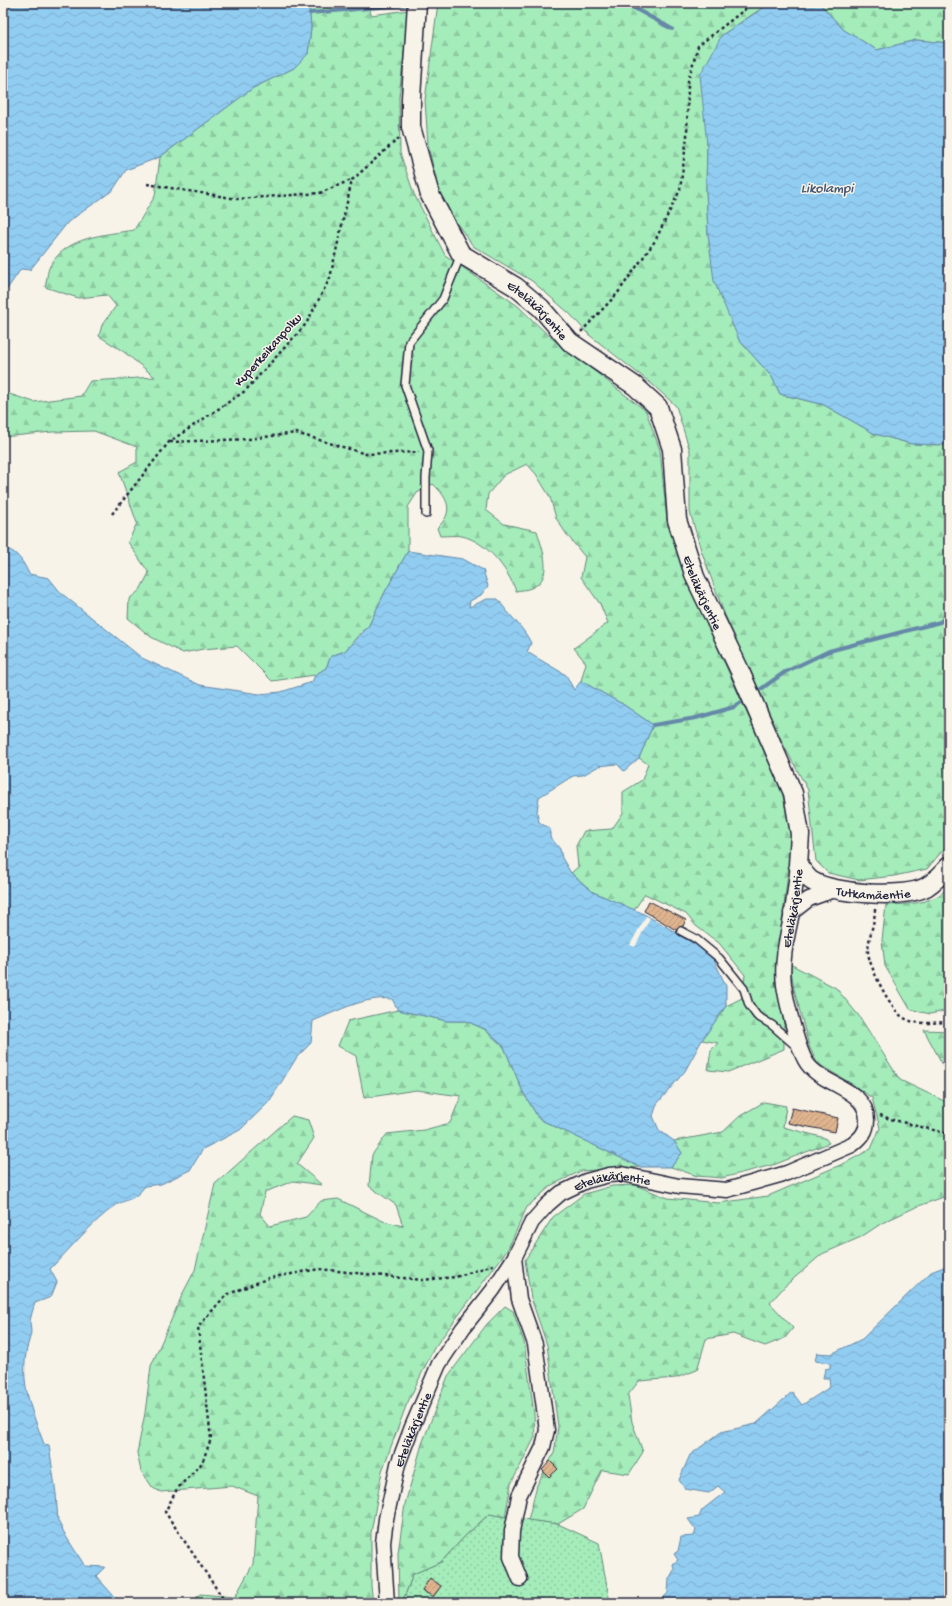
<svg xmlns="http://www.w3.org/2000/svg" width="952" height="1606" viewBox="0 0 952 1606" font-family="'Gochi Hand',sans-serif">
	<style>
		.green { fill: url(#green-dots); stroke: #63877a }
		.forest { fill: url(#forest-firs); stroke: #63877a }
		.water { fill: url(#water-waves); stroke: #6588a8 }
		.pier { fill: #f7f3e8 }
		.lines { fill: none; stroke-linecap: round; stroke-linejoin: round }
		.stream { stroke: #6588a8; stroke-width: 4 }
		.building { fill: url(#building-hatch); stroke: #22223b }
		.service-casing { stroke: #22223b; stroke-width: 10 }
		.minor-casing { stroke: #22223b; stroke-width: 17 }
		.tertiary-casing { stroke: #22223b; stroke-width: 21 }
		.path { stroke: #22223b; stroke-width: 2.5; stroke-dasharray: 3 3; stroke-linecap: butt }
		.service { stroke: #f7f3e8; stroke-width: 7 }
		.minor { stroke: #f7f3e8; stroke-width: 14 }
		.tertiary { stroke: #f7f3e8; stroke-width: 18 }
		.labels { text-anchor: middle; stroke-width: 3; stroke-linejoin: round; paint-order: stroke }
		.street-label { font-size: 13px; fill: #22223b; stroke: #f7f3e8 }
		.water-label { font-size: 14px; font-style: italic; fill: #435572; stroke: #f7f3e8 }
	</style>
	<defs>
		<pattern id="green-dots" width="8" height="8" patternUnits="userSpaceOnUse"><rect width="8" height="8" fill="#a4ecba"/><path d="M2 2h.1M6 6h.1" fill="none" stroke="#8dcaa1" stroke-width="1.8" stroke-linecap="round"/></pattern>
		<pattern id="forest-firs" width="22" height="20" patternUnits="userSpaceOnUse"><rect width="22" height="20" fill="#a4ecba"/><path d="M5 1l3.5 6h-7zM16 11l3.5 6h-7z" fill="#8dcaa1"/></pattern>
		<pattern id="water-waves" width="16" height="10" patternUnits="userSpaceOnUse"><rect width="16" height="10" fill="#91ccf1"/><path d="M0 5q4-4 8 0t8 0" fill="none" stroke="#7dafd0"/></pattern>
		<pattern id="building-hatch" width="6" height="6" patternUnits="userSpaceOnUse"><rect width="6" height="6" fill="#dfb48f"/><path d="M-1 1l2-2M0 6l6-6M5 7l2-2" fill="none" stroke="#bf9a7c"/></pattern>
	</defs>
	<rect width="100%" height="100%" fill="#f7f3e8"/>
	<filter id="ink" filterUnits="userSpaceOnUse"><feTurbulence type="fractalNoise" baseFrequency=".025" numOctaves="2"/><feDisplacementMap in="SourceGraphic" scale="8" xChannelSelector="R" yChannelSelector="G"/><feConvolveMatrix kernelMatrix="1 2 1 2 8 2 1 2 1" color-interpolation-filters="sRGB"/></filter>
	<g filter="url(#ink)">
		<path class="green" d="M489 1514 558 1524 599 1543 609 1597 607 1603H402L413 1574 441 1562 465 1536Z
			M200 1594 235 1597 241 1603H191Z"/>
		<path class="forest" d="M309 3H369L371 15 409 10 399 97 400 153 414 194 445 255 518 306 549 336 646 411 660 450 667 521 690 586 782 791 792 839 776 973 784 1024V1049L728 1072 708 1070 711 1050 718 1043 702 1040 726 1006 742 998 745 975 719 943 696 926 686 914 645 894 634 910 593 892 571 873 578 867 576 846 584 831 612 829 623 813V792L642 780 648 764 639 758 653 725 624 705 581 681 586 663 574 648 608 623 600 604 581 577 585 557 567 535 556 518 550 497 536 474 527 464 504 475 488 494 486 510 504 524 537 531C542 548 555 579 531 588 526 590 521 590 516 591 507 568 487 542 462 536 455 535 447 536 440 536L437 528C455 512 448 498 433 484L417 493 408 507V551L385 592 368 627 362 631 345 651 331 656 326 668 315 675 272 681 237 646 203 649 183 653 151 637 128 618 129 599 140 590 149 573 128 542 137 523 119 472 137 462V447L94 431 52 432 3 437V392L34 402 81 396 90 381 155 377 124 352 99 336 102 325 116 306 107 295 78 298 45 287C47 281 47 271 50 266 67 236 104 235 134 230L155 196 160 157 253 88 294 68 308 54 311 27Z
			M438 3H773L765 6 722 35 707 145 706 188 708 234 739 340 772 377 780 394 824 405 875 434 912 444 946 445 949 444V843L927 869 894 876 859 880 828 873 816 861 808 790 783 744 724 613 701 550 690 512V451L676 406 653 385 588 334 570 314 532 281 473 246 441 201 428 145 425 100Z
			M819 3H949V43L916 40 877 50 844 30Z
			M949 886V1010L930 1014 910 1009 885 966 882 940 886 905C908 904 934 905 949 886Z
			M790 964 836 988 859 1016 900 1080 944 1101H949V1195L916 1207 882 1223 861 1237 822 1254 784 1287 770 1303 793 1328 785 1338 765 1346 733 1334 706 1339 697 1370 676 1378 639 1381 628 1395 632 1422 643 1452 629 1474 602 1470 583 1509 558 1524 528 1520 537 1485 554 1453 558 1427 547 1345 531 1298 525 1260 553 1217 584 1194 612 1186 635 1185 668 1198 718 1203 768 1196 845 1163 871 1149 880 1128 872 1098 855 1086 817 1063 809 1046 794 989Z
			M398 1010 447 1021H466L484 1029 504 1047 523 1092 539 1119 640 1167 581 1171 552 1185 527 1207 508 1249 434 1348 406 1406 382 1471 371 1533V1586L373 1603H241L235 1597 253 1564 258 1496 232 1486 161 1492 153 1488 141 1471 137 1453 145 1413 151 1366 183 1293 195 1270 215 1184 292 1116 308 1120 314 1138 297 1164 322 1185 293 1181 265 1192 260 1214 270 1226 306 1217 321 1201 338 1199 383 1221 403 1226 396 1205 369 1186 372 1155 387 1134 424 1130 450 1123 461 1096 416 1090 364 1098 356 1056 338 1046 348 1021Z
			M924 1030 949 1031V1068L944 1067Z
			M764 1102 786 1106 783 1127 825 1138 829 1143 776 1164 722 1178 697 1176 671 1167 682 1153 674 1141 723 1132 740 1116Z
			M505 1306 513 1311 524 1342 534 1413 535 1437 511 1484 505 1517 489 1514 465 1536 441 1562 413 1574 402 1603H399L398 1553 405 1504 422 1444 448 1376 487 1324Z"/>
		<path class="water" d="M3 3H309L311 27 308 54 294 68 253 88 160 157 126 170 113 190 68 222 30 270 21 269 3 295Z
			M773 3H819L844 30 877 50 916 40 949 43V444L946 445 912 444 875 434 824 405 780 394 772 377 739 340 714 281 708 234 706 188 707 145 700 75 722 35 766 6Z
			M3 548C17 550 24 563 29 574L49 578 61 593 142 658 200 685 259 694 281 692 312 682 315 675 326 668 331 656 345 651 368 627 385 592 408 551 463 559 483 570 488 586 481 595 470 601 469 607 487 599H498C508 615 523 626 531 643L527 652 566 675 574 690 581 681 624 705 653 725 639 758 624 771 617 764 599 766 583 775 573 776 539 797 537 812 539 822 550 829V837L560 849 562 858 571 873 593 892 642 913 693 942 714 960 726 986V1006L702 1040 685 1071 657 1104 653 1116 659 1130 674 1141 682 1153 671 1167H640L539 1119 523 1092 504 1047 485 1029 466 1021H447L398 1010 392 999C365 996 338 1011 313 1021L311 1043 297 1057 269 1102 240 1130 203 1149 190 1170 161 1184 145 1186C133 1202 129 1197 115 1206 93 1221 69 1250 50 1269L57 1282 51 1297 35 1303C33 1309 31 1316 30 1321 30 1326 32 1332 30 1337 17 1378 30 1406 44 1444L49 1445 56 1494 58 1521 67 1538 85 1566 105 1567 96 1576 120 1603H3Z
			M949 1265V1603H658L668 1593 669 1579 674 1570 673 1564 678 1560 674 1554 678 1551 681 1537 694 1536 696 1530 688 1519 699 1517 702 1510 725 1492 718 1486 709 1493 685 1489 679 1480 690 1455 721 1432 756 1424 792 1392 802 1405 830 1387 829 1378H823L825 1369 830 1368V1363L815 1361 817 1353 831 1354 862 1339 931 1272Z"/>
		<path class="pier" d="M646 916 650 918 635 947 630 945Z"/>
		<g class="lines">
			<path class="stream" d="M625 3 672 29
				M638 3V10
				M310 13 404 5
				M761 689 785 672 829 651 940 622 949 614
				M653 725 696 718 734 707 740 703"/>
		</g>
		<path class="building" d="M649 901 686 920 683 926 679 927 676 930 644 911Z
			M792 1108 838 1118 835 1132 788 1123Z
			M550 1461 558 1469 549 1477 542 1470Z
			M430 1578 441 1586 433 1597 422 1590Z"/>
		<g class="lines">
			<defs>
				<path id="service" d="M426 514V478L428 451 405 385 409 342 443 299 461 254
					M681 931 696 939 719 958 744 989 749 1005 757 1016 772 1025 797 1047"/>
				<g id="minor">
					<path d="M791 913 809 899 834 890"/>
					<path d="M514 1258 519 1299 535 1344 547 1430 543 1447 519 1496 512 1531 511 1557 520 1579"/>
					<path id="s1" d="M387 1603 383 1543 386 1519 398 1464 412 1427 439 1364 463 1328 493 1290 514 1258 532 1222 547 1205 561 1193 586 1181 609 1175 622 1174 679 1186 727 1190 787 1173 852 1145C861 1138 867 1132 867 1120 867 1087 819 1086 805 1060 800 1051 797 1039 794 1029 790 1014 786 1000 784 985 781 960 787 937 792 913 794 897 796 881 798 865"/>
				</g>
				<g id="tertiary">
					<path id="s2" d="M417 3 411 98V127L430 195 461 254 516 287 541 308 570 342 635 386 658 407 672 449 677 520 695 577 739 669 793 793 800 834 798 865C802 870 807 878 812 881 834 894 903 899 926 887 934 882 943 873 949 866"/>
				</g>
			</defs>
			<use href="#service" class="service-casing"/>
			<use href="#minor" class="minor-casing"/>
			<use href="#tertiary" class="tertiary-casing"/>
			<path class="path" d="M147 184 237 199 320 193 351 180
				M581 332 617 294 655 241 680 190 687 136 688 81 698 46 753 3
				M170 442 249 439 296 433 366 454 419 452
				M112 514 169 442 245 391 306 324 330 278 352 180 399 138
				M875 909C875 923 868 938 868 952 869 966 891 1011 904 1018 917 1026 935 1022 949 1022
				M880 1115 890 1119 949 1134
				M226 1603 165 1512 177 1489 202 1463 211 1439 198 1327 226 1295 269 1278 319 1269 422 1280 456 1277 493 1265"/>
			<use href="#service" class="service"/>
			<use href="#minor" class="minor"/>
			<use href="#tertiary" class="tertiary"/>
		</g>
	</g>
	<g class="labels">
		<g class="street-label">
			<text dy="5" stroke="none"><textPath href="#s2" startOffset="357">Eteläkärjentie</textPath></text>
			<text transform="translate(267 349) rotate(-48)" y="5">Kuperkeikanpolku</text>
			<text dy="5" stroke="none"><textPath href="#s2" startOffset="705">Eteläkärjentie</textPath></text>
			<text dy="5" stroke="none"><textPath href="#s2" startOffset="1082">Tutkamäentie</textPath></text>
			<text dy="5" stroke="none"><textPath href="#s1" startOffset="1040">Eteläkärjentie</textPath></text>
			<text dy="5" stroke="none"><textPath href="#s1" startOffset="514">Eteläkärjentie</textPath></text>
			<text dy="5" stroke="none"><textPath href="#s1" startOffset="178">Eteläkärjentie</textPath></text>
		</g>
		<g class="water-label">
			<text x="827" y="192">Likolampi</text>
		</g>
	</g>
	<rect width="952" height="1606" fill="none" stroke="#f7f3e8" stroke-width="16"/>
	<rect x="8" y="8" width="936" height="1590" fill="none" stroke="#22223b" stroke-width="1.5" filter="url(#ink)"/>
</svg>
